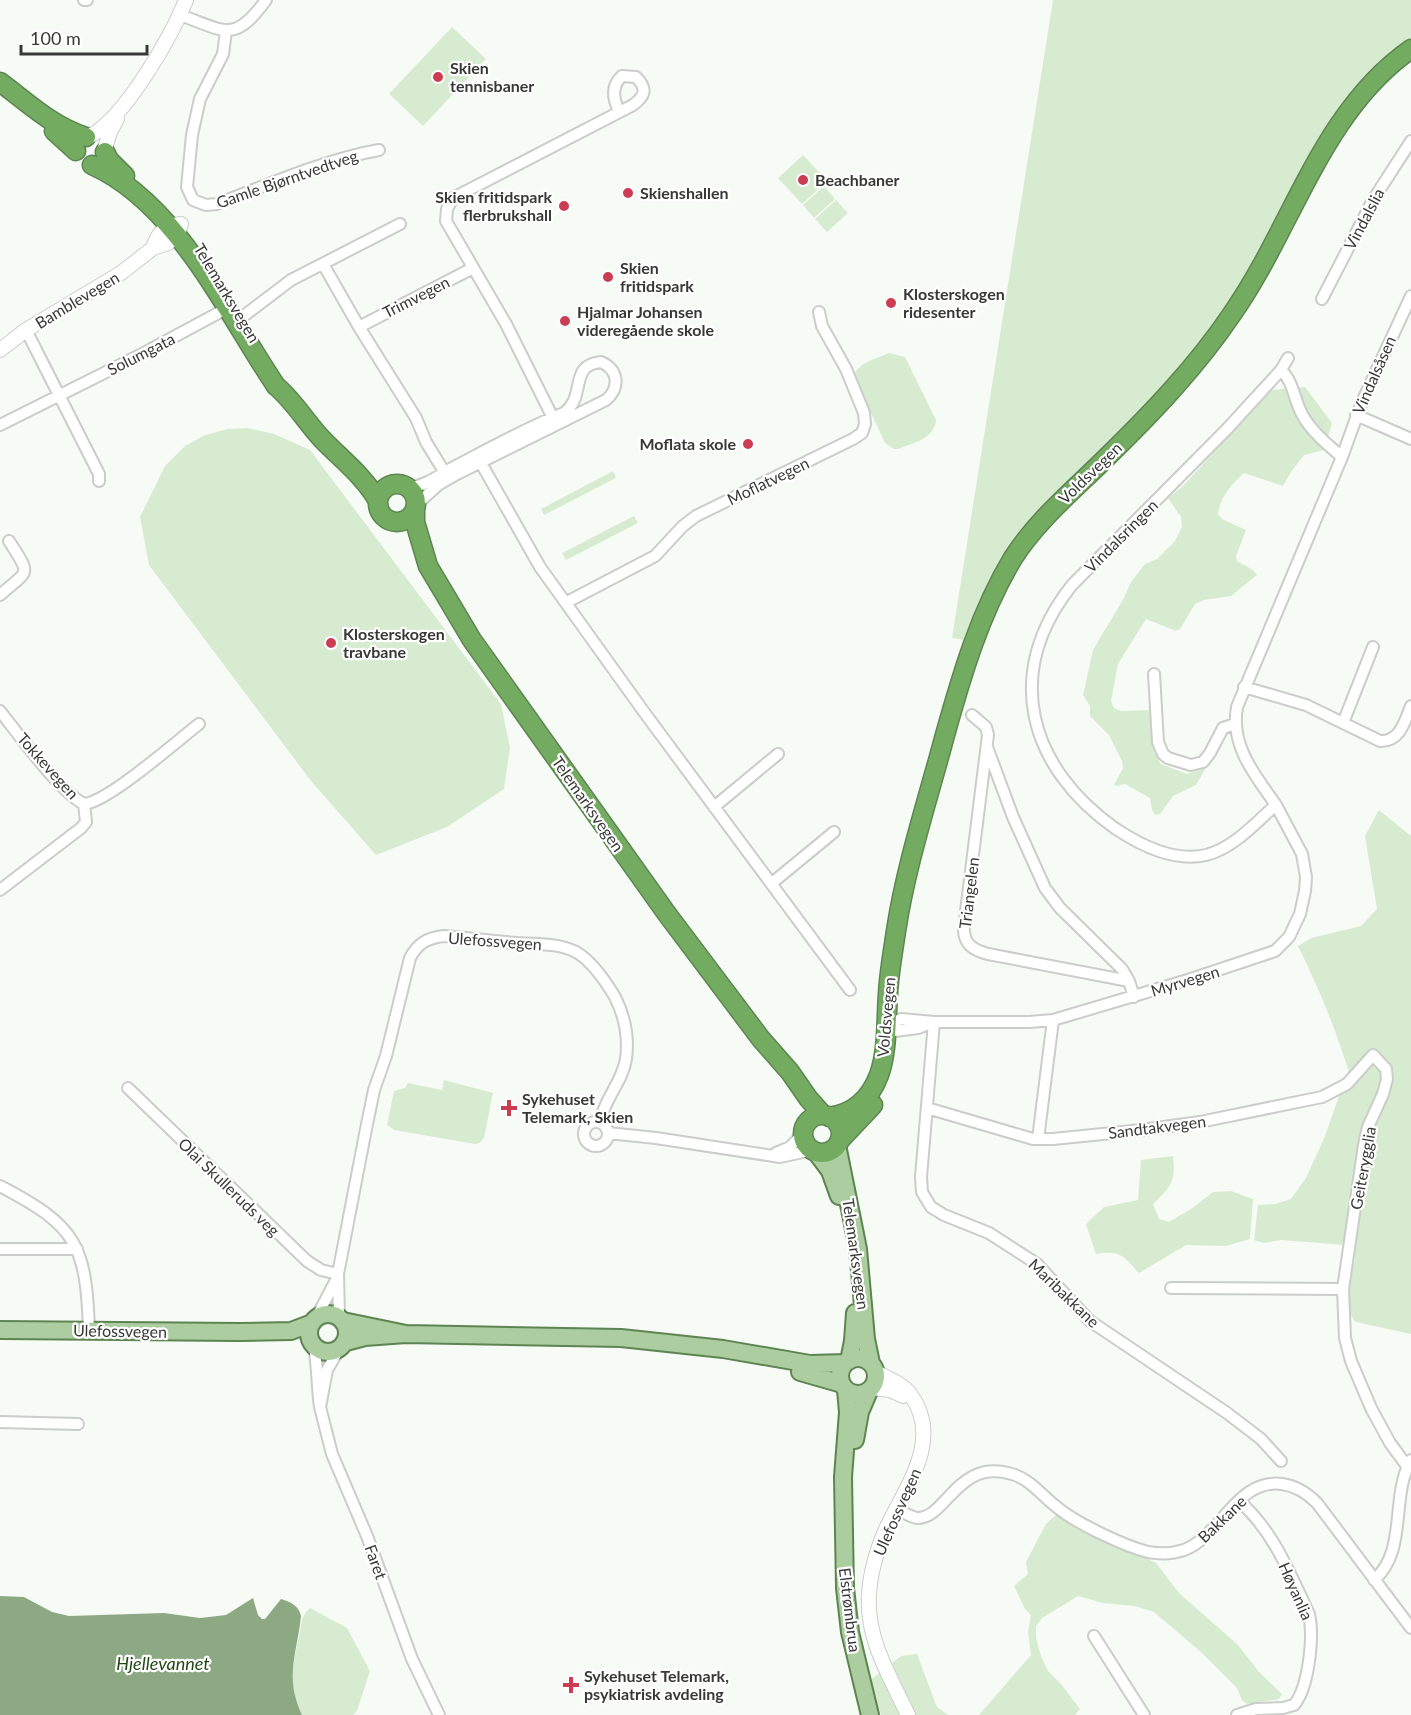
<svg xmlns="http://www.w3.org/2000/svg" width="1411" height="1715" viewBox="0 0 1411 1715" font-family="Lato,sans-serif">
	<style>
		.green { fill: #d7ebd1 }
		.water { fill: #8da984 }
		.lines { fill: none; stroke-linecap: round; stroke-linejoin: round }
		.street-casing { stroke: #cacdc9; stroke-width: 14 }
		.secondary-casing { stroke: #cacdc9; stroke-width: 16 }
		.primary-casing { stroke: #5e8452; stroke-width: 20 }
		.highway-casing { stroke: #5e8452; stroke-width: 21 }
		.street { stroke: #fff; stroke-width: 10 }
		.secondary { stroke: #fff; stroke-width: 14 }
		.primary { stroke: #abcda0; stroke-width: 16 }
		.highway { stroke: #73ac60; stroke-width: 18 }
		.poi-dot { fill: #cc3c53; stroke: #fff; stroke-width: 2 }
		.labels { text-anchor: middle; stroke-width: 4.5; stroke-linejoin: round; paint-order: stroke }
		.poi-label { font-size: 16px; font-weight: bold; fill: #383937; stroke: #fff; text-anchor: start }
		.street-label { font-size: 16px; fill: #383937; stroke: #fff }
		.water-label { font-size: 18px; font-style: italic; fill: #234915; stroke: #fff }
	</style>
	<rect width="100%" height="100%" fill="#f7fbf6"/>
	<path class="green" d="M1053 0H1411V58L1378 85 1334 144 1264 275 1026 548 978 642 952 638Z
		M452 27 486 59 423 126 389 94Z
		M803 155 827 181 802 204 778 178Z
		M824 186 835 199 814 218 803 205Z
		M836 200 848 213 827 232 815 219Z
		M889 353 905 357 936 420C934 439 913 443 898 449H894L885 443 854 377C856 363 878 358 889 353Z
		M1305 387 1332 423 1324 450 1304 455 1291 472 1283 486 1244 473C1231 485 1221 496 1218 514L1222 519 1246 530 1236 556 1237 561 1253 570 1257 575 1231 596 1204 600 1195 604 1180 629 1176 631 1146 619 1118 664 1111 701 1114 708 1121 711 1151 710V736L1155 754 1161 764 1187 774 1206 768 1196 785 1173 796 1160 814 1155 815 1152 810 1150 798 1125 784 1117 786 1114 785 1123 768 1122 761 1109 735 1090 716V706L1083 695 1093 650 1124 598 1131 582 1145 564 1157 559 1175 541 1182 527 1181 517 1168 498 1183 486 1271 390Z
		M247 428 274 434 310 450 501 704 510 748 504 789 447 827 376 855 311 781 149 565 140 517 165 466 185 446 205 435 228 429Z
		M613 471 616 478 544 515 541 509Z
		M634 516 638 523 566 560 562 553Z
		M1379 810 1411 836V1334L1356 1322C1341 1308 1352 1276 1355 1258L1345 1245 1281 1240 1263 1243 1254 1240 1258 1205 1275 1204 1291 1199 1306 1178 1325 1136 1339 1096 1352 1082C1337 1032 1321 993 1298 946L1311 938 1361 926 1377 909 1365 836Z
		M444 1080 493 1093 484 1138 480 1143 475 1144 394 1130 387 1125 394 1091 405 1088 408 1083 442 1090Z
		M1173 1156C1176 1182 1171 1187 1153 1204L1159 1219 1169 1222 1194 1207 1213 1192 1231 1191 1253 1199 1250 1239 1226 1246 1186 1245 1139 1273C1123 1256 1121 1250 1096 1254L1086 1224 1104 1207 1138 1200 1141 1160Z
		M1057 1514 1156 1563 1179 1593 1238 1645 1259 1672 1282 1694 1279 1699 1247 1704 1242 1700 1237 1688 1202 1653 1154 1612 1135 1606 1103 1603 1078 1596 1042 1618 1036 1626V1638L1041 1656 1048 1671 1060 1683 1080 1709 1075 1715H979L1031 1655 1028 1632 1031 1615 1025 1609 1014 1586 1028 1574 1026 1562 1046 1524Z
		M310 1608 347 1628 370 1671 357 1711 353 1715H302C288 1686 292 1668 299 1637 302 1624 300 1617 310 1608Z
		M917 1654 937 1707 948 1715H881L869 1681 901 1656Z"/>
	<path class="water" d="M0 1596 24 1597 52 1612 69 1616 164 1613 200 1618 226 1615 253 1598 258 1615 262 1619H265L281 1599C291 1602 299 1606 301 1616 297 1655 284 1676 302 1715H0Z"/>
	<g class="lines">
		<defs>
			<path id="street" d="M84 0H87
				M180 15C225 31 234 44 266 0
				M226 31 223 54 200 99 192 135 187 187 193 200 206 205 217 204C267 185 327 159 379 150
				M323 264 359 327 416 418 426 442 448 478
				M1322 299 1373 200 1411 141
				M245 315 291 280 400 224
				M359 327 473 268
				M26 330 99 474V481
				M1281 370C1294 382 1294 401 1303 416 1312 432 1328 445 1342 457L1237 707C1230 746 1255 775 1276 805 1255 823 1234 848 1206 855 1174 862 1142 846 1116 829 1028 767 1002 673 1072 585L1227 429Z
				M1281 370 1288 358
				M1356 415 1411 439
				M556 424 506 324 446 221 447 209 453 198 633 105C645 96 648 89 636 77L622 76C611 86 613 99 619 111
				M0 425 144 353 222 311
				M477 456 540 567 644 712 850 990
				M1342 457 1362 402 1411 296
				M408 488C426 486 439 475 454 467 490 448 526 428 564 413 587 396 568 365 601 362 619 370 620 388 606 400L457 474 438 485 416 505
				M0 595C29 569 32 577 9 541
				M567 602 655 556 683 526 696 516 853 439 862 433 865 424 864 413 846 369 822 326 819 312
				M1154 674 1158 742 1163 754 1168 758 1191 765 1203 762 1210 753 1223 728 1235 724
				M1244 687 1306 705 1380 741C1400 742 1405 721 1411 706
				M0 711C19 735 60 792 84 804L86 822 81 828 0 890
				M972 715 986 727 988 735 964 927C963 944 973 950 988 954L1129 981 1134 997
				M1343 723 1373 647
				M987 747 1013 817 1045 888 1060 908 1122 969 1129 981
				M84 804C108 802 177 741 199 724
				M714 807 778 754
				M772 883 834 832
				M934 1022 921 1177 922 1192 931 1207 944 1215 989 1233 1037 1264 1090 1321 1227 1413 1261 1439 1281 1461
				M886 1025 901 1019 934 1022H1029L1053 1020 1191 979 1275 951 1289 937 1300 914 1305 891 1306 877 1302 854 1276 805
				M886 1025 895 1031 918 1028 928 1024
				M128 1088 307 1261 321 1270 338 1274
				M927 1108 1033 1139H1053L1142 1130 1200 1122 1322 1097 1347 1084 1373 1055 1386 1069 1387 1079 1383 1094 1368 1127 1364 1145 1343 1289 1345 1338 1351 1361 1371 1408 1390 1443 1407 1466
				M584 1134a12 12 0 1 1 24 0a12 12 0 1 1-24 0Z
				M608 1133 656 1138 780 1157 812 1150
				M1038 1139 1053 1020
				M776 1153 790 1147 803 1134
				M0 1186C77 1226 86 1245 89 1330
				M0 1249H77
				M1171 1288 1343 1289
				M339 1317 338 1274 366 1129 374 1090 386 1056 410 958C418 943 427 938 444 936 469 938 493 941 517 943 536 944 559 943 576 952 592 961 606 982 615 997 625 1017 629 1037 626 1059 622 1083 604 1099 600 1122
				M316 1318 336 1280
				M314 1347C318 1368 317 1387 320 1407L327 1370 338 1351
				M320 1407 332 1454 367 1536 412 1659 439 1715
				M0 1422 78 1424
				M897 1509C903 1512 910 1517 917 1518 947 1519 958 1455 1015 1475 1032 1481 1043 1497 1058 1508 1076 1523 1124 1546 1148 1552 1159 1554 1172 1554 1184 1550 1221 1536 1237 1478 1282 1484 1297 1486 1307 1493 1317 1503L1411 1628
				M1374 1580C1408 1551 1390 1496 1411 1460
				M1094 1636 1144 1715
				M1237 1715 1256 1709 1283 1708 1294 1705C1309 1687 1314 1636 1309 1614 1290 1574 1273 1530 1239 1501"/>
			<path id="secondary" d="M90 136C125 118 171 37 186 0
				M105 148 110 132 117 119
				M0 350 26 330 121 273 153 248 168 243 178 235 181 224C165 225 158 232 153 248
				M876 1372C887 1378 903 1384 910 1394 944 1439 905 1488 886 1529 877 1550 870 1572 869 1595 866 1639 890 1676 908 1715
				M872 1388 890 1390 903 1396"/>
			<path id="primary" d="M837 1145 858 1249 866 1339 871 1363
				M816 1152 830 1171 839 1196
				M309 1333a19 19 0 1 1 38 0a19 19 0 1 1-38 0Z
				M343 1321 406 1334 365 1337 346 1342
				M0 1330 240 1332 291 1331 312 1323
				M406 1334 621 1338 723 1349 810 1364 845 1363
				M840 1376a18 18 0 1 1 36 0a18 18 0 1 1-36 0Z
				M849 1361 853 1341 855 1313
				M800 1372 842 1384
				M846 1390 848 1412 843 1477 845 1588 850 1632 870 1715
				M855 1440 860 1412 869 1391"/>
			<path id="highway" d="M0 82C27 102 53 127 86 137
				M54 131 76 151
				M105 152 109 160 125 176
				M92 165C177 203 226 312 276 386 294 401 306 422 322 439 341 459 364 476 378 501
				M378 503a19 19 0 1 1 38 0a19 19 0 1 1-38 0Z
				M415 510V522L428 566 472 640 667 914 761 1039 790 1072 808 1098 823 1115
				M803 1134a19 19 0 1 1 38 0a19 19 0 1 1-38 0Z
				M829 1117C853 1114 870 1099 879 1075 888 1050 886 1020 888 994 889 973 893 952 896 931 906 865 928 799 945 735 962 674 980 613 1013 558 1038 519 1075 489 1107 457 1152 413 1197 366 1232 314 1293 227 1321 112 1411 49
				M840 1140 873 1105"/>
		</defs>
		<use href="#street" class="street-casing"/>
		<use href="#secondary" class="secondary-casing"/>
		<use href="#primary" class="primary-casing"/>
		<use href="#highway" class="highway-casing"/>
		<use href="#street" class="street"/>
		<use href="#secondary" class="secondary"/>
		<use href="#primary" class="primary"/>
		<use href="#highway" class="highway"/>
	</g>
	<g class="poi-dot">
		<circle cx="438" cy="77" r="6"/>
		<circle cx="803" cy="180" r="6"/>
		<circle cx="628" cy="193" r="6"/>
		<circle cx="564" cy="206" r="6"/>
		<circle cx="608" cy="277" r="6"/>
		<circle cx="891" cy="303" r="6"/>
		<circle cx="565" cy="321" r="6"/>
		<circle cx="748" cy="444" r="6"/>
		<circle cx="331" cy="643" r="6"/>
		<path d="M506 1099h6v6h6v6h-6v6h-6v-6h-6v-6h6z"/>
		<path d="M568 1676h6v6h6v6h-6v6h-6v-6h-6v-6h6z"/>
	</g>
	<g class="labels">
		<g class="poi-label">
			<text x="450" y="74">Skien<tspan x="450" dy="18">tennisbaner</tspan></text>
			<text x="815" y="186">Beachbaner</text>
			<text x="640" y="199">Skienshallen</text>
			<text x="552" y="203" text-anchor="end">Skien fritidspark<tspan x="552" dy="18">flerbrukshall</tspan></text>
			<text x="620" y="274">Skien<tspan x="620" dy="18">fritidspark</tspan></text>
			<text x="903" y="300">Klosterskogen<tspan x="903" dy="18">ridesenter</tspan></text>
			<text x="577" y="318">Hjalmar Johansen<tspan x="577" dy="18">videregående skole</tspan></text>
			<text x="736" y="450" text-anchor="end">Moflata skole</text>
			<text x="343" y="640">Klosterskogen<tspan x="343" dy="18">travbane</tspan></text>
			<text x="522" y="1105">Sykehuset<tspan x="522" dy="18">Telemark, Skien</tspan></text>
			<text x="584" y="1682">Sykehuset Telemark,<tspan x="584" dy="18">psykiatrisk avdeling</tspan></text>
		</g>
		<g class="street-label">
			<text transform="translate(287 179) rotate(-19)" y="6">Gamle Bjørntvedtveg</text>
			<text transform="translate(1364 219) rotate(-62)" y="6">Vindalslia</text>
			<text transform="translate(227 293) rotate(59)" y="6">Telemarksvegen</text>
			<text transform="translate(416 297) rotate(-27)" y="6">Trimvegen</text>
			<text transform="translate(77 300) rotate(-31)" y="6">Bamblevegen</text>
			<text transform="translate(141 354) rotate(-27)" y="6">Solumgata</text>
			<text transform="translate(1374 375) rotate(-66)" y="6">Vindalsåsen</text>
			<text transform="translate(1090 473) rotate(-44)" y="6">Voldsvegen</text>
			<text transform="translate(768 481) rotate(-26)" y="6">Moflatvegen</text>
			<text transform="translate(1121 536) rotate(-45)" y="6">Vindalsringen</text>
			<text transform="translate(48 766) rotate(48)" y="6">Tokkevegen</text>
			<text transform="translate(588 804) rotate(55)" y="6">Telemarksvegen</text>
			<text transform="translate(969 893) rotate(-83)" y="6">Triangelen</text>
			<text transform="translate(495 941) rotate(4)" y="6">Ulefossvegen</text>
			<text transform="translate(1185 981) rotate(-17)" y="6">Myrvegen</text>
			<text transform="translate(886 1017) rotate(-85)" y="6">Voldsvegen</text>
			<text transform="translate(1157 1127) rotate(-7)" y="6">Sandtakvegen</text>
			<text transform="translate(1363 1168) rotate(-80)" y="6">Geiterygglia</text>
			<text transform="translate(229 1187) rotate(44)" y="6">Olai Skulleruds veg</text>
			<text transform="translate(856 1254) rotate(82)" y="6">Telemarksvegen</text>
			<text transform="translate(1064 1293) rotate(44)" y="6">Maribakkane</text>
			<text transform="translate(120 1331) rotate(1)" y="6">Ulefossvegen</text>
			<text transform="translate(897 1512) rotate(-66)" y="6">Ulefossvegen</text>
			<text transform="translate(1222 1519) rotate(-44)" y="6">Bakkane</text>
			<text transform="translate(376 1562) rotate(70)" y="6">Faret</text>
			<text transform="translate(1296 1591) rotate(66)" y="6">Høyanlia</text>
			<text transform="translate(850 1610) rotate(83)" y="6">Elstrømbrua</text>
		</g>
		<g class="water-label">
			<text x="163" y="1670">Hjellevannet</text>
		</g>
	</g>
	<path d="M21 45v9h126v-9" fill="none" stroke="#383937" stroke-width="3"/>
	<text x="30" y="45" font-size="18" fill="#383937" stroke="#ffffff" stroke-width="4.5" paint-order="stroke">100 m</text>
</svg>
